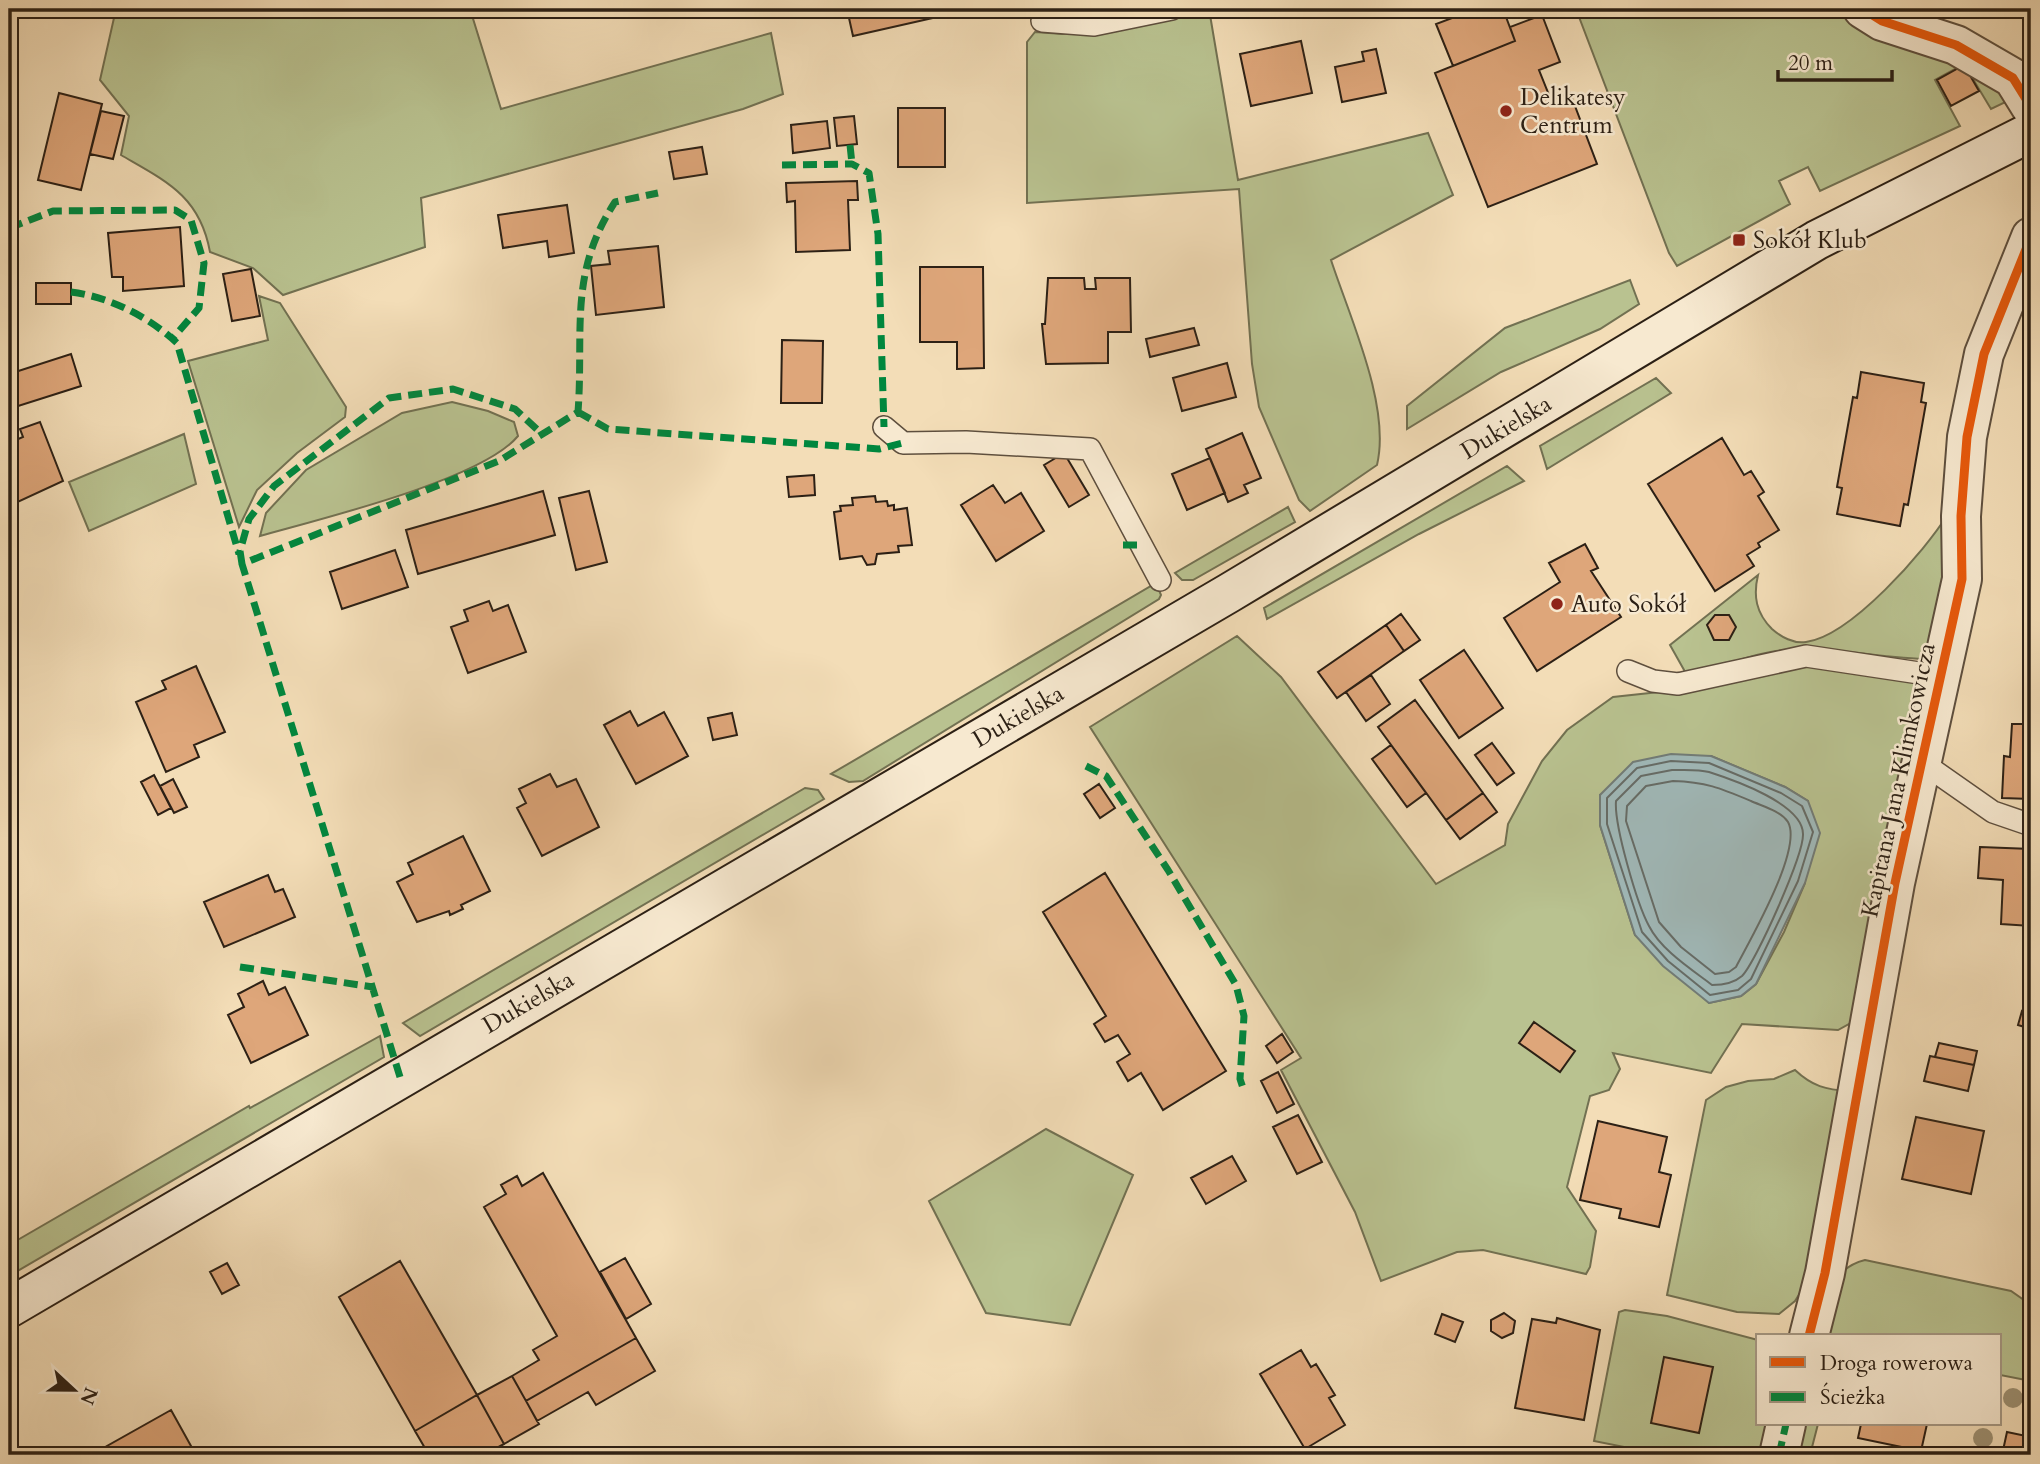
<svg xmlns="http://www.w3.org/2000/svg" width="2040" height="1464" viewBox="0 0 2040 1464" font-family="Cardo,serif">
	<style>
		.green { fill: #b9c290; stroke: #727152; stroke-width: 2; fill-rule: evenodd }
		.water { fill: #a0b9b9; stroke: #727c77; stroke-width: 2 }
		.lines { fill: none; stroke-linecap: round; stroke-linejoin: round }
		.shore { stroke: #666c67; stroke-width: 2 }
		.building { fill: #dea67a; stroke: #2c2015; stroke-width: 2 }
		.service-casing { stroke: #5e4f3e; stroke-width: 24 }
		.minor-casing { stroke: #5e4f3e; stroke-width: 42 }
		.secondary-casing { stroke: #2c2015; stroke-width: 42 }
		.service { stroke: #f7e9d0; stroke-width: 21 }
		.minor { stroke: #f7e9d0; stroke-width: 38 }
		.secondary { stroke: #f7e9d0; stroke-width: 38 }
		.quiet { stroke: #00873e; stroke-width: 7; stroke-dasharray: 14 7; stroke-linecap: butt }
		.cycleway-casing { stroke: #f7e9d0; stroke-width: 13 }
		.cycleway { stroke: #e8590c; stroke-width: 9 }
		.tree { fill: #9d9072 }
		.poi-dot { fill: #8f2418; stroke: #f7e9d0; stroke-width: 2.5 }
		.labels { text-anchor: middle; stroke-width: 5; stroke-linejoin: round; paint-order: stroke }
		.poi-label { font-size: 24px; fill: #2c2015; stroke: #f7e9d0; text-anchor: start }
		.street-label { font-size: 24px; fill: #2c2015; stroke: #f7e9d0 }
	</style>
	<rect width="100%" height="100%" fill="#f3ddb7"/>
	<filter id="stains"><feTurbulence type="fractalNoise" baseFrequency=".00286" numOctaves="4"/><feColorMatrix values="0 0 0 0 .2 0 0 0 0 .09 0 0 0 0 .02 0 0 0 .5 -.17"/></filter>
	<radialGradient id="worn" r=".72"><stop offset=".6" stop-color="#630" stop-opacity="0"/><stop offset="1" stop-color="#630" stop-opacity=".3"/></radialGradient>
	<path class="green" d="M116 9H470L501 109 771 33 783 94 743 109 421 198 425 247 283 295 253 268 210 252C200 196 166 181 121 155L129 116 100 80Z
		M1209 9 1238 180 1428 133 1453 195 1331 260C1350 318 1391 406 1377 465L1310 511 1299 500 1259 407 1252 364 1239 189 1027 203V42L1035 32 1063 34Z
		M1576 9H1857L1883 26 1990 69 2010 80 2016 97 1991 109 1964 64 1935 80 1960 126 1820 191 1808 167 1779 181 1790 204 1677 266 1669 253Z
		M1630 280 1639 304 1600 329 1501 372 1407 429V406L1505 328Z
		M259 296 280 303 346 407 345 417 297 453 257 490 239 527 188 361 268 340Z
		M1656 378 1671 393 1547 469 1540 446Z
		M452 402 488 411 514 422 518 436C482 480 320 519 260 536L266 513 306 470 402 413Z
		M184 434 196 484 89 531 69 482Z
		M1507 466 1524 481 1419 534 1267 619 1264 608Z
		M1288 507 1295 522 1193 580H1182L1175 573Z
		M1948 514 1937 659C1884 661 1830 643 1776 651 1747 655 1717 668 1688 677L1670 645 1758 575C1753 596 1756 613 1772 629 1781 637 1794 644 1806 642 1851 636 1925 551 1948 514Z
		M1156 583 1161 595 1159 599 863 781 849 782 831 774Z
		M1237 636 1281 677 1436 884 1505 845 1508 824 1542 761 1567 730 1613 697 1715 686 1803 663 1909 680 1921 686 1856 1020 1838 1030 1742 1024 1711 1073 1613 1053 1620 1069 1609 1090 1590 1096 1567 1187 1596 1231 1590 1267 1586 1274 1483 1250 1457 1252 1381 1281 1355 1212 1281 1070 1301 1058 1090 727ZM1711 756 1785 787 1808 801 1805 883 1784 932 1756 984 1741 996 1709 1003 1635 935 1600 825V795Z
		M805 788 818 790 824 799 420 1036 403 1023Z
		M380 1036 384 1057 9 1276V1245L249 1106 250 1108Z
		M1795 1070C1812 1086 1826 1090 1849 1091L1807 1282 1795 1301 1779 1314 1737 1312 1667 1295 1706 1100 1726 1087 1748 1081 1774 1079Z
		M1046 1129 1133 1175 1070 1325 986 1313 929 1201Z
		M1865 1260 2011 1291 2031 1305V1381L2000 1375V1336H1817C1825 1304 1828 1269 1865 1260Z
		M1625 1310 1667 1316 1758 1340V1424H1774L1763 1455H1664L1594 1441 1619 1312Z
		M1796 1424H1818L1810 1455H1788Z"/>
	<path class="water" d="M1671 754 1711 756 1785 787 1808 801 1820 833 1805 883 1756 984 1741 996 1709 1003 1663 966 1635 935 1600 825V795L1633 762Z"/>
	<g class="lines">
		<path class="shore" d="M1671 761 1709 763 1781 793 1802 806 1813 832 1798 881 1751 979 1738 990 1710 995 1668 961 1642 932 1607 824V798L1637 768Z
			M1672 770C1684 770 1698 769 1709 772 1734 780 1803 804 1803 834 1804 854 1756 962 1742 976 1734 983 1722 985 1712 985 1691 969 1661 950 1649 926 1637 904 1614 825 1616 801L1641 776Z
			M1673 781C1706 782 1720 788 1751 801 1762 806 1781 811 1788 822 1803 849 1750 940 1736 967L1729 972 1715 974 1681 947 1659 922 1626 821 1627 806 1646 786Z"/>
	</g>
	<path class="building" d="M847 9H954L955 13 853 36Z
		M1476 9H1503L1515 41 1453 66 1436 24Z
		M1542 15 1560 62 1539 70 1551 100 1570 93 1597 164 1488 207 1435 73 1515 41 1510 27Z
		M1301 41 1312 93 1251 106 1240 54Z
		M1376 49 1386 93 1342 102 1335 67 1364 61 1362 52Z
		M1964 65 1979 91 1951 106 1937 80Z
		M59 93 102 104 81 190 38 180Z
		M898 108H945V167H898Z
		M101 111 124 116 113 159 90 154Z
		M854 116 857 144 837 146 834 118Z
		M827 121 830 148 793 153 791 125Z
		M702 147 707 174 674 179 669 152Z
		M857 181 858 200H848L850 250 796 252 795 201 787 202 786 183Z
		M567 205 574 253 549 257 547 241 503 248 498 215Z
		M180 227 184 286 123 291V277H112L108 233Z
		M658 246 664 307 596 315 591 266 610 264 608 251Z
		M920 267H983L984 368 957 369V342H920Z
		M251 269 260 316 232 321 223 274Z
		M1048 278H1084L1085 289H1096L1095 278H1130L1131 332H1108V363L1046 364 1042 324H1045Z
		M36 283H71V304H36Z
		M1194 328 1199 345 1150 357 1146 339Z
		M782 340 823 341 822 403H781Z
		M71 354 81 386 15 407 9 388V374Z
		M1227 363 1236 397 1182 411 1173 378Z
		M1861 372 1924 383 1921 402 1926 403 1908 505 1904 504 1900 526 1837 514 1842 488 1837 487 1853 397 1857 398Z
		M40 422 63 481 9 506V443L23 437 20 429Z
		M1242 433 1261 478 1244 485 1248 493 1228 502 1206 449Z
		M1722 438 1744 475 1751 471 1764 492 1758 496 1779 530 1758 543 1760 547 1747 555 1754 566 1715 591 1648 484Z
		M1064 453 1089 495 1069 507 1044 465Z
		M1210 458 1225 493 1187 510 1172 474Z
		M814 475 815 495 789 497 787 477Z
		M993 485 1005 503 1021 493 1044 531 996 561 961 505Z
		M543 491 555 535 418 574 406 530Z
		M589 491 607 562 576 570 559 498Z
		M875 496 876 502 887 501 888 506 894 505V510L907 508 912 545 898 546 899 552 877 554 875 564 867 565 862 556 840 559 834 512 841 511 840 506 853 505 852 498Z
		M1585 544 1598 568 1591 571 1621 617 1537 671 1504 618 1560 582 1549 563Z
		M395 550 408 587 342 609 330 572Z
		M489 601 493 611 508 605 526 652 468 673 451 627 468 621 464 610Z
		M1401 614 1420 640 1404 651 1386 625Z
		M1715 615H1729L1736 627 1729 640H1714L1707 625Z
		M1386 625 1404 651 1337 698 1318 672Z
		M1464 650 1503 708 1459 738 1420 680Z
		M196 666 225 732 194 745 199 757 166 772 136 702 166 689 162 681Z
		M1371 675 1390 704 1366 721 1346 692Z
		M1415 700 1483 793 1446 820 1378 727Z
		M630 711 638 726 664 712 688 756 636 784 604 725Z
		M732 713 737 735 713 740 708 718Z
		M2012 724H2031V799L2002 798 2004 756 2010 757Z
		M1492 743 1514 773 1497 785 1475 755Z
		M1391 745 1426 793 1407 807 1372 759Z
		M550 774 557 787 576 779 599 827 542 856 517 808 526 803 519 789Z
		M154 775 171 808 158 815 141 782Z
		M173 779 187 807 174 813 160 786Z
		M1099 784 1115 808 1100 818 1084 794Z
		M1483 793 1497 812 1460 839 1446 820Z
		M463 836 490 891 461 905 463 909 450 915 449 911 417 922 397 882 413 874 408 863Z
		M1980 847 2031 849V926L2001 924 2003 880 1978 878Z
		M1105 873 1226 1071 1163 1110 1141 1073 1128 1081 1117 1062 1130 1054 1118 1035 1105 1042 1094 1024 1106 1016 1043 912Z
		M268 875 275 892 283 889 295 917 224 947 204 902Z
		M263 981 269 995 285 987 308 1035 251 1063 228 1015 244 1007 238 994Z
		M2022 1011 2031 1015V1029L2018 1025Z
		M1534 1022 1575 1051 1560 1072 1519 1043Z
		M1282 1034 1293 1052 1277 1063 1266 1046Z
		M1939 1043 1977 1051 1974 1065 1935 1057Z
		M1930 1056 1974 1065 1968 1091 1924 1081Z
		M1278 1072 1294 1104 1277 1113 1261 1081Z
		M2028 1114 2031 1115 2030 1138 2024 1136Z
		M1298 1115 1322 1162 1297 1174 1273 1127Z
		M1916 1117 1984 1131 1971 1194 1902 1179Z
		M1598 1121 1667 1137 1659 1172 1671 1175 1659 1227 1619 1218 1621 1209 1580 1200Z
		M1232 1156 1246 1181 1206 1204 1191 1178Z
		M543 1173 636 1338 526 1401 512 1376 539 1360 533 1350 557 1336 484 1207 506 1194 501 1185 517 1176 522 1186Z
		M625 1258 651 1304 626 1319 600 1272Z
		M400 1261 477 1395 415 1431 339 1297Z
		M227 1263 239 1285 222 1294 210 1272Z
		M1504 1313 1515 1321 1513 1333 1502 1338 1491 1331V1320Z
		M1442 1314 1463 1322 1455 1342 1435 1334Z
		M1557 1318 1600 1330 1584 1420 1515 1408 1532 1319 1556 1323Z
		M636 1338 655 1371 596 1405 588 1392 537 1421 526 1401Z
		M1301 1350 1311 1367 1316 1364 1335 1395 1329 1398 1345 1425 1305 1449 1260 1374Z
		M1664 1357 1713 1367 1699 1433 1651 1423Z
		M512 1376 539 1424 504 1444 477 1395Z
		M477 1395 504 1444 484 1455H429L415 1431Z
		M171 1410 196 1455H91Z
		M1861 1424H1927L1921 1451 1858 1438Z
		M2007 1432 2031 1437V1455H2002Z"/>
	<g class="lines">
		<defs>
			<path id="service" d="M1042 21 1094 25 1172 9
				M884 427 903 443 966 442 1090 449 1160 580
				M1628 671 1653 681 1678 684 1806 656 1939 676
				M1920 761 1993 812 2031 825"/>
			<path id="minor" d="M1863 9 1882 21 1956 45 2013 78 2031 107
				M1809 1336 1825 1273 1895 883 1962 579 1961 516 1967 437 1984 354 2031 237
				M1779 1455 1786 1424"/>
			<path id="secondary" d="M9 1308 1229 593 1817 240 2031 132"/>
		</defs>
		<use href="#service" class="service-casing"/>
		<use href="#minor" class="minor-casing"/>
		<use href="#secondary" class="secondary-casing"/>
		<use href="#service" class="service"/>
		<use href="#minor" class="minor"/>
		<use href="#secondary" class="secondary"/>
		<path class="quiet" d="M9 15 15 9
			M850 145 852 164
			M782 165 852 164 869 173 878 234 884 427
			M9 228 53 211 175 210 191 220 204 263 199 308 172 339
			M71 292C110 297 149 317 177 343L239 554
			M578 412 608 429 879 449 903 443
			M1123 545H1142
			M242 564 240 551 249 519 274 486 389 398 453 389 515 409 542 434
			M1086 766 1106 776 1168 870 1236 985 1244 1016 1240 1079 1244 1091
			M240 967 373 987
			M400 1077 242 564 499 461 578 412C584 331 568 274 615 202L658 193
			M1779 1455 1786 1424"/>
		<defs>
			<path id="cycleway" d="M1863 9 1882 21 1956 45 2013 78 2031 107
				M1809 1336 1825 1273 1895 883 1962 579 1961 516 1967 437 1984 354 2031 237"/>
		</defs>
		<use href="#cycleway" class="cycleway-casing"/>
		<use href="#cycleway" class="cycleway"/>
	</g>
	<g class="tree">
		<circle cx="2013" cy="1398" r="10"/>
		<circle cx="1983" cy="1438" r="10"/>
	</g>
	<g class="poi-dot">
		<circle cx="1506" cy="111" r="7"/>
		<rect x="1732" y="233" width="14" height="14" rx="3.5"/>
		<circle cx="1557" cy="604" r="7"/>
	</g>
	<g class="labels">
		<g class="poi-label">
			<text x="1520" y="105">Delikatesy<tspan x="1520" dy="28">Centrum</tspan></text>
			<text x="1753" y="248">Sokół Klub</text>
			<text x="1571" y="612">Auto Sokół</text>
		</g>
		<g class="street-label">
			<text transform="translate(1506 427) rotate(-31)" y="8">Dukielska</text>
			<text transform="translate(1018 716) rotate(-30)" y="8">Dukielska</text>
			<text transform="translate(1898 780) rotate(-78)" y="8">Kapitana Jana Klimkowicza</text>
			<text transform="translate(528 1002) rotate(-30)" y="8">Dukielska</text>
		</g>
	</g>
	<rect width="2040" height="1464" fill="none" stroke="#f3ddb7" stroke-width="35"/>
	<rect x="10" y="10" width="2019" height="1443" fill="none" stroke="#2c2015" stroke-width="3.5"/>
	<rect x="18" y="18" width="2005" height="1429" fill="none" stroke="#2c2015" stroke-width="2"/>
	<rect x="1756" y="1334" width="245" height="91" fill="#f7e9d0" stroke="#a69985" stroke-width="2"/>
	<rect x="1770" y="1357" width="35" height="10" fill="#e8590c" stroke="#a69985" stroke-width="2"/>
	<text x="1820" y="1370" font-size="21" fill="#2c2015">Droga rowerowa</text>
	<rect x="1770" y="1392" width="35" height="10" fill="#00873e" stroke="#a69985" stroke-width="2"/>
	<text x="1820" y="1404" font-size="21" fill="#2c2015">Ścieżka</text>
	<g transform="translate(74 1390) rotate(112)" stroke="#f7e9d0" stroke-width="5" paint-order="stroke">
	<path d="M0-5L12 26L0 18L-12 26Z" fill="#2c2015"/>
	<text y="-10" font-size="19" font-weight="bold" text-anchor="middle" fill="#2c2015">N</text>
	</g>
	<path d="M1778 70v10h114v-10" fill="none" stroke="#2c2015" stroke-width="3.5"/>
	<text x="1788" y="70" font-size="21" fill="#2c2015" stroke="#f7e9d0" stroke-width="5" paint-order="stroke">20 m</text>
	<rect width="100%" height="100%" filter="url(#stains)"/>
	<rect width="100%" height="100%" fill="url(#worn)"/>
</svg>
